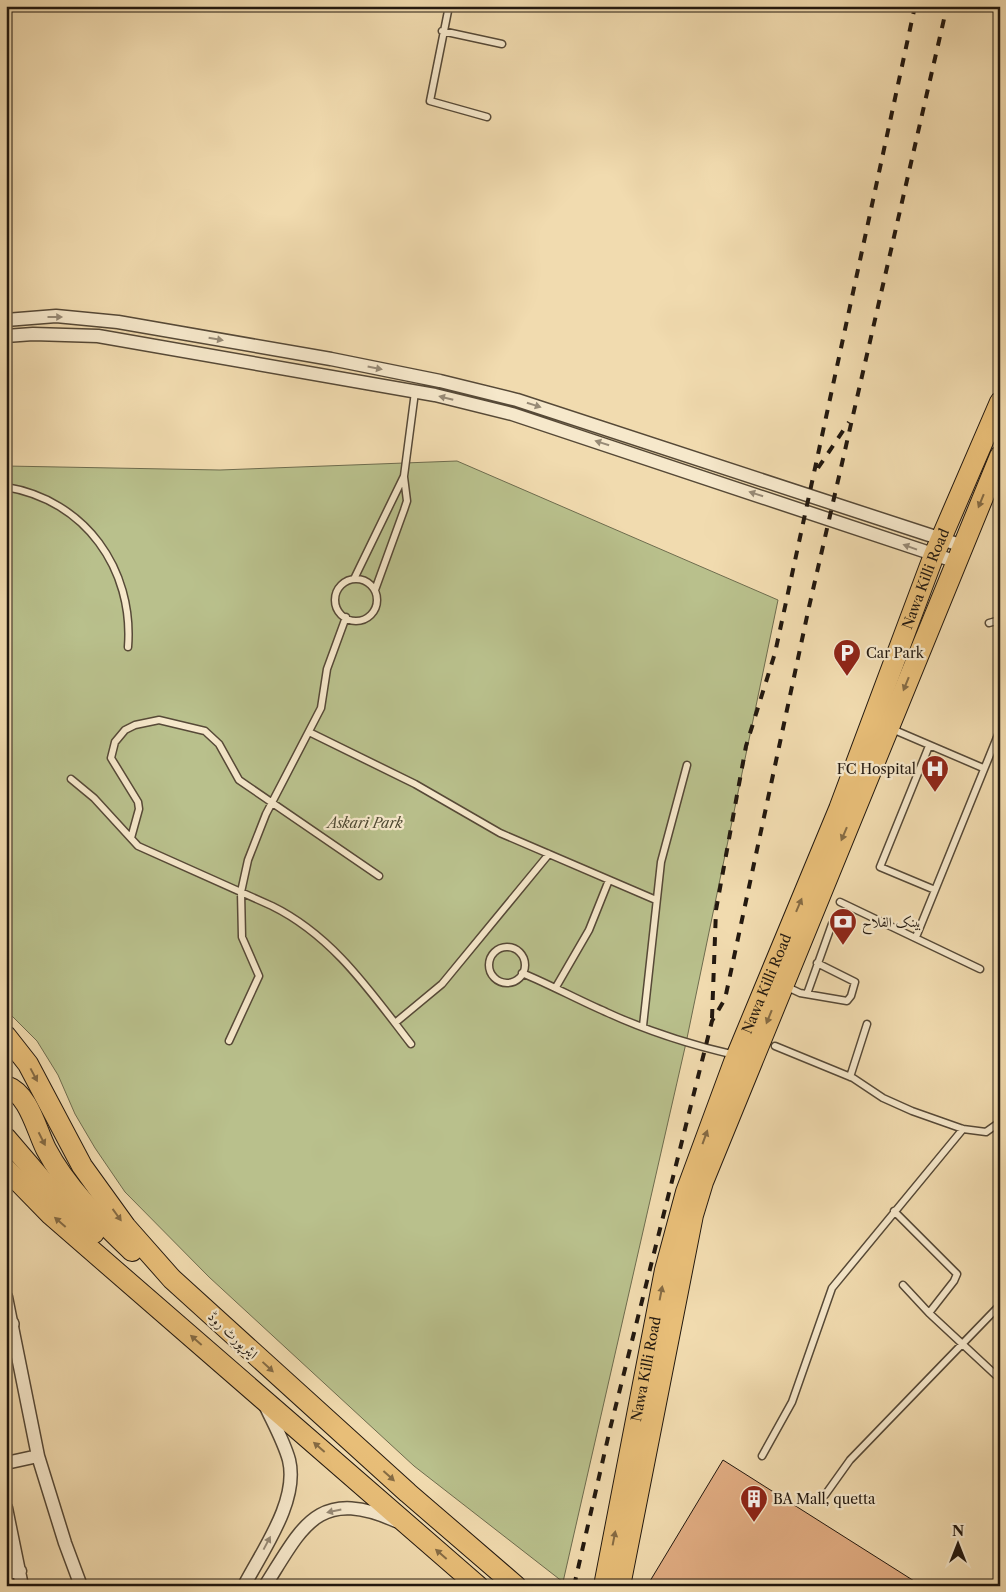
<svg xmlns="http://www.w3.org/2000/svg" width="1006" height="1592" viewBox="0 0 1006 1592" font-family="'Libre Caslon Text',Amiri,serif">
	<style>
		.green { fill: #b9c08c; stroke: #6e6c4e }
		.building { fill: #e0ac82; stroke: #22180f }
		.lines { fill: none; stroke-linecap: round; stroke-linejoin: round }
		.service-casing { stroke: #564937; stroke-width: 9 }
		.minor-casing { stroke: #564937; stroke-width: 15 }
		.tertiary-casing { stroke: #564937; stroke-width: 18 }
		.primary-casing { stroke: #22180f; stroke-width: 22 }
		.service { stroke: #f6e8cb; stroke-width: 6 }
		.minor { stroke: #f6e8cb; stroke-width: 12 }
		.tertiary { stroke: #f6e8cb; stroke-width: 15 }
		.primary { stroke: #e8be78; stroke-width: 20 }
		.rail { stroke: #22180f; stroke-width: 4; stroke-dasharray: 9 9; stroke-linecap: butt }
		.oneway { fill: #978a76 }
		.oneway2 { fill: #856b44 }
		.labels { text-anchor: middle; stroke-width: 4.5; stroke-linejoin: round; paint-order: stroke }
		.street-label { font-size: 14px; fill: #22180f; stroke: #f6e8cb }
		.poi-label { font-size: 14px; fill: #22180f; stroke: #f6e8cb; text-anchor: start }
		.park-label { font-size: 14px; font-style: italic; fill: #4f4a34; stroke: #f6e8cb }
	</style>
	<rect width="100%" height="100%" fill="#f1dbaf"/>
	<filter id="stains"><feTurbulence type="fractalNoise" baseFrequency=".004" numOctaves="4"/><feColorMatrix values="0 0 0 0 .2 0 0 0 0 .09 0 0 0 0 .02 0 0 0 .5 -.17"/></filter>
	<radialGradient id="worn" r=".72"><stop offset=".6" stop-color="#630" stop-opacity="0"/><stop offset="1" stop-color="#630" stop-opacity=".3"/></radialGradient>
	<path class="green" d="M457 461 778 600 686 1043 563 1582 414 1466 209 1277 125 1192 95 1148 75 1114 58 1075 37 1041 6 1010V466L220 470Z"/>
	<path class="building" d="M723 1460 922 1586H647Z"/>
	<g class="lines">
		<defs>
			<path id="service" d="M449 6 430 101 487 117
				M442 31 502 44
				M6 487C85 500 134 569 128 647
				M354 579 404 476 415 392
				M335 600a21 21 0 1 1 42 0a21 21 0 1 1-42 0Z
				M375 590 404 510 407 501 404 477
				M989 623 1000 620
				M892 729 983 768
				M309 732 415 784 500 833 656 900
				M929 746 880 867 935 890
				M71 779 94 798 138 846 272 906C333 936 370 991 411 1044
				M131 838 139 809 138 802 111 758 115 742 125 730 135 725 159 720 205 731 219 744 239 780 379 876
				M840 902 980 969
				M916 937 1000 730
				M489 965a18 18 0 1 1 36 0a18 18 0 1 1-36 0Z
				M522 973C551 985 578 1000 606 1012 647 1031 691 1045 735 1055
				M785 986 800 993 847 1001 851 996 855 982 817 963
				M556 987 589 930 609 880
				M807 994 832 924
				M395 1023 442 984 549 854
				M643 1026 661 862 687 765
				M229 1041 259 976 242 937 241 892 248 860 266 814 321 708 327 669 346 617
				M775 1046 853 1078 883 1098 912 1111 963 1129 986 1132 1000 1122
				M850 1077 867 1024
				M894 1211 957 1274 954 1281 929 1313
				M903 1285 929 1313 1000 1379
				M762 1456 792 1402 832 1288 963 1129
				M825 1495 850 1460 1000 1305"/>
			<path id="minor" d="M6 320 56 316 118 322 331 359 440 381 517 400 963 546
				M6 336 33 334 98 336 435 395 512 414 957 562
				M6 1297 38 1456 65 1543 81 1586
				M6 1463 38 1456
				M6 1508 22 1586
				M6 1573 20 1571
				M244 1586C262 1551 299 1501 289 1460 284 1442 274 1424 266 1407
				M265 1586C302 1528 317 1486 396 1521"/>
			<path id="tertiary" d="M6 1325 11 1324"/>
			<g id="primary">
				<path d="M6 1036 28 1064 82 1166 126 1227 172 1279 408 1493 516 1586"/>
				<path d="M6 1086C29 1094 36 1129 46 1149 67 1189 100 1220 132 1251"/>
				<path d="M6 1138 42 1180 94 1233"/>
				<path d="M6 1169 51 1215 478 1586"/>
				<path id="s1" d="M604 1586 665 1270 686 1192 734 1062 839 809 934 555 1000 402"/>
				<path d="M620 1586 693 1215 703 1182 1000 456"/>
			</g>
		</defs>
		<use href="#service" class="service-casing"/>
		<use href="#minor" class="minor-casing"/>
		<use href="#tertiary" class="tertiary-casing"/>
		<use href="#primary" class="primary-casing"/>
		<use href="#service" class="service"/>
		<use href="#minor" class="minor"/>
		<use href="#tertiary" class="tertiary"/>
		<use href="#primary" class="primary"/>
		<path class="rail" d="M818 468 849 422
			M712 1018 716 910 746 746 775 653 915 6
			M574 1586 610 1429 712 1021 725 999 809 607 947 6"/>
	</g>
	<defs><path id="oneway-solid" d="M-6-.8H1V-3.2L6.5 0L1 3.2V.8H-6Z" transform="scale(1.25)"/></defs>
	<g class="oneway">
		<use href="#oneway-solid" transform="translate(55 317)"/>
		<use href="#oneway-solid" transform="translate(216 339) rotate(10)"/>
		<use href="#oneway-solid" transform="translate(375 368) rotate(11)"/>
		<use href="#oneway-solid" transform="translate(446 398) rotate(-166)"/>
		<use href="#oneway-solid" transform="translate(534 405) rotate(18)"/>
		<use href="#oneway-solid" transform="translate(602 443) rotate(-162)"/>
		<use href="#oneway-solid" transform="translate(756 494) rotate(-162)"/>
		<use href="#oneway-solid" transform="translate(910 547) rotate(-160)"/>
		<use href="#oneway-solid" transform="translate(334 1511) rotate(168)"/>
		<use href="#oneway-solid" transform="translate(267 1543) rotate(-62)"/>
	</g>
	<g class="oneway2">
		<use href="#oneway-solid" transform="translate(981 501) rotate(112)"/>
		<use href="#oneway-solid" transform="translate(906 684) rotate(112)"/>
		<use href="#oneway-solid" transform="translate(844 834) rotate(113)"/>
		<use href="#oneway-solid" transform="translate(799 905) rotate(-67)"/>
		<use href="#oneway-solid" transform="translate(769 1017) rotate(112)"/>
		<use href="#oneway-solid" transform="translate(34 1075) rotate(62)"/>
		<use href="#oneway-solid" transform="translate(705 1137) rotate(-70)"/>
		<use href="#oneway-solid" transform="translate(42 1139) rotate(63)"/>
		<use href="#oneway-solid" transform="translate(117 1215) rotate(54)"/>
		<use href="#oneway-solid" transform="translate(60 1222) rotate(-139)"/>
		<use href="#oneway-solid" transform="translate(661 1293) rotate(-79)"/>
		<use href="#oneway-solid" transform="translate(196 1340) rotate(-139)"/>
		<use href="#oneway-solid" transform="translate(268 1367) rotate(43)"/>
		<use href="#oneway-solid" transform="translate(319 1447) rotate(-139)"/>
		<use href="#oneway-solid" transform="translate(389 1476) rotate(42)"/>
		<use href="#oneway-solid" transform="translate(614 1538) rotate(-79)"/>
		<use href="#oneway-solid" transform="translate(441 1554) rotate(-139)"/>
	</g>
	<defs>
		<symbol id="parking-pin" viewBox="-11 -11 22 30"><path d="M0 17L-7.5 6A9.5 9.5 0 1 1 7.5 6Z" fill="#8f2418" stroke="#f6e8cb"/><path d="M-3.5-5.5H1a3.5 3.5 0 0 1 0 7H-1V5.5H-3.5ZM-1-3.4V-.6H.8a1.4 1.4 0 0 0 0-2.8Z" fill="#fff"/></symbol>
		<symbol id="hospital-pin" viewBox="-11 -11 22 30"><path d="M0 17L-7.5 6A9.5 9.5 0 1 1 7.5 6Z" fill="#8f2418" stroke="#f6e8cb"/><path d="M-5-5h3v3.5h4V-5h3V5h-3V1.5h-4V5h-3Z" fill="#fff"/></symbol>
		<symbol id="bank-pin" viewBox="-11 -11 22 30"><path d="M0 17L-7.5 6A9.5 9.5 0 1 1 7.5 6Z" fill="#8f2418" stroke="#f6e8cb"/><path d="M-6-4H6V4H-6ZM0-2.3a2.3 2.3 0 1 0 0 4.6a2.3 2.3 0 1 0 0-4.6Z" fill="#fff"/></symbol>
		<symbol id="building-pin" viewBox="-11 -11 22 30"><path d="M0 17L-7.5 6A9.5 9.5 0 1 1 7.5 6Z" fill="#8f2418" stroke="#f6e8cb"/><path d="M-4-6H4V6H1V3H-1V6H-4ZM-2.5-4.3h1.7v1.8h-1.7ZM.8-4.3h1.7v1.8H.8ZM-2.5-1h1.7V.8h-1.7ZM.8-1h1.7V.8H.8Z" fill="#fff"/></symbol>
	</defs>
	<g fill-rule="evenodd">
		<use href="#parking-pin" x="831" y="637" width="32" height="43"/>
		<use href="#hospital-pin" x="919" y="753" width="32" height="43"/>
		<use href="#bank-pin" x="827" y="906" width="32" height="43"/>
		<use href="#building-pin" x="738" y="1483" width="32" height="43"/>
	</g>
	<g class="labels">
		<g class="street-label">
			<text dy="5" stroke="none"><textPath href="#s1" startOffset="1061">Nawa Killi Road</textPath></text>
			<text dy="5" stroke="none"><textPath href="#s1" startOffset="626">Nawa Killi Road</textPath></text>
			<text transform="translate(233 1335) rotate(43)" y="5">ایئرپورٹ روڈ</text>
			<text dy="5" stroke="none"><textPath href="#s1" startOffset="221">Nawa Killi Road</textPath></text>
		</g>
		<g class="poi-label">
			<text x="866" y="658">Car Park</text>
			<text x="916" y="774" text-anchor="end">FC Hospital</text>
			<text x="862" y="927">بینک الفلاح</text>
			<text x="773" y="1504">BA Mall, quetta</text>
		</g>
		<g class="park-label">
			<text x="365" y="828">Askari Park</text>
		</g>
	</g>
	<rect width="1006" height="1592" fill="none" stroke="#f1dbaf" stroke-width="25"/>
	<rect x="8" y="8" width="991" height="1577" fill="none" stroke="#22180f" stroke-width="2.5"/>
	<rect x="12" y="12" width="981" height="1567" fill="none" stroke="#22180f"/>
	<g transform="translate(958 1544)" stroke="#f6e8cb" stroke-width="4" paint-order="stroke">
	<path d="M0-4L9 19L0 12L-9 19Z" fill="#22180f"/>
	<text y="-8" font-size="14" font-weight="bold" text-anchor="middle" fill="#22180f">N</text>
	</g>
	<rect width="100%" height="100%" filter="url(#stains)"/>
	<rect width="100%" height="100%" fill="url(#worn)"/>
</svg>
